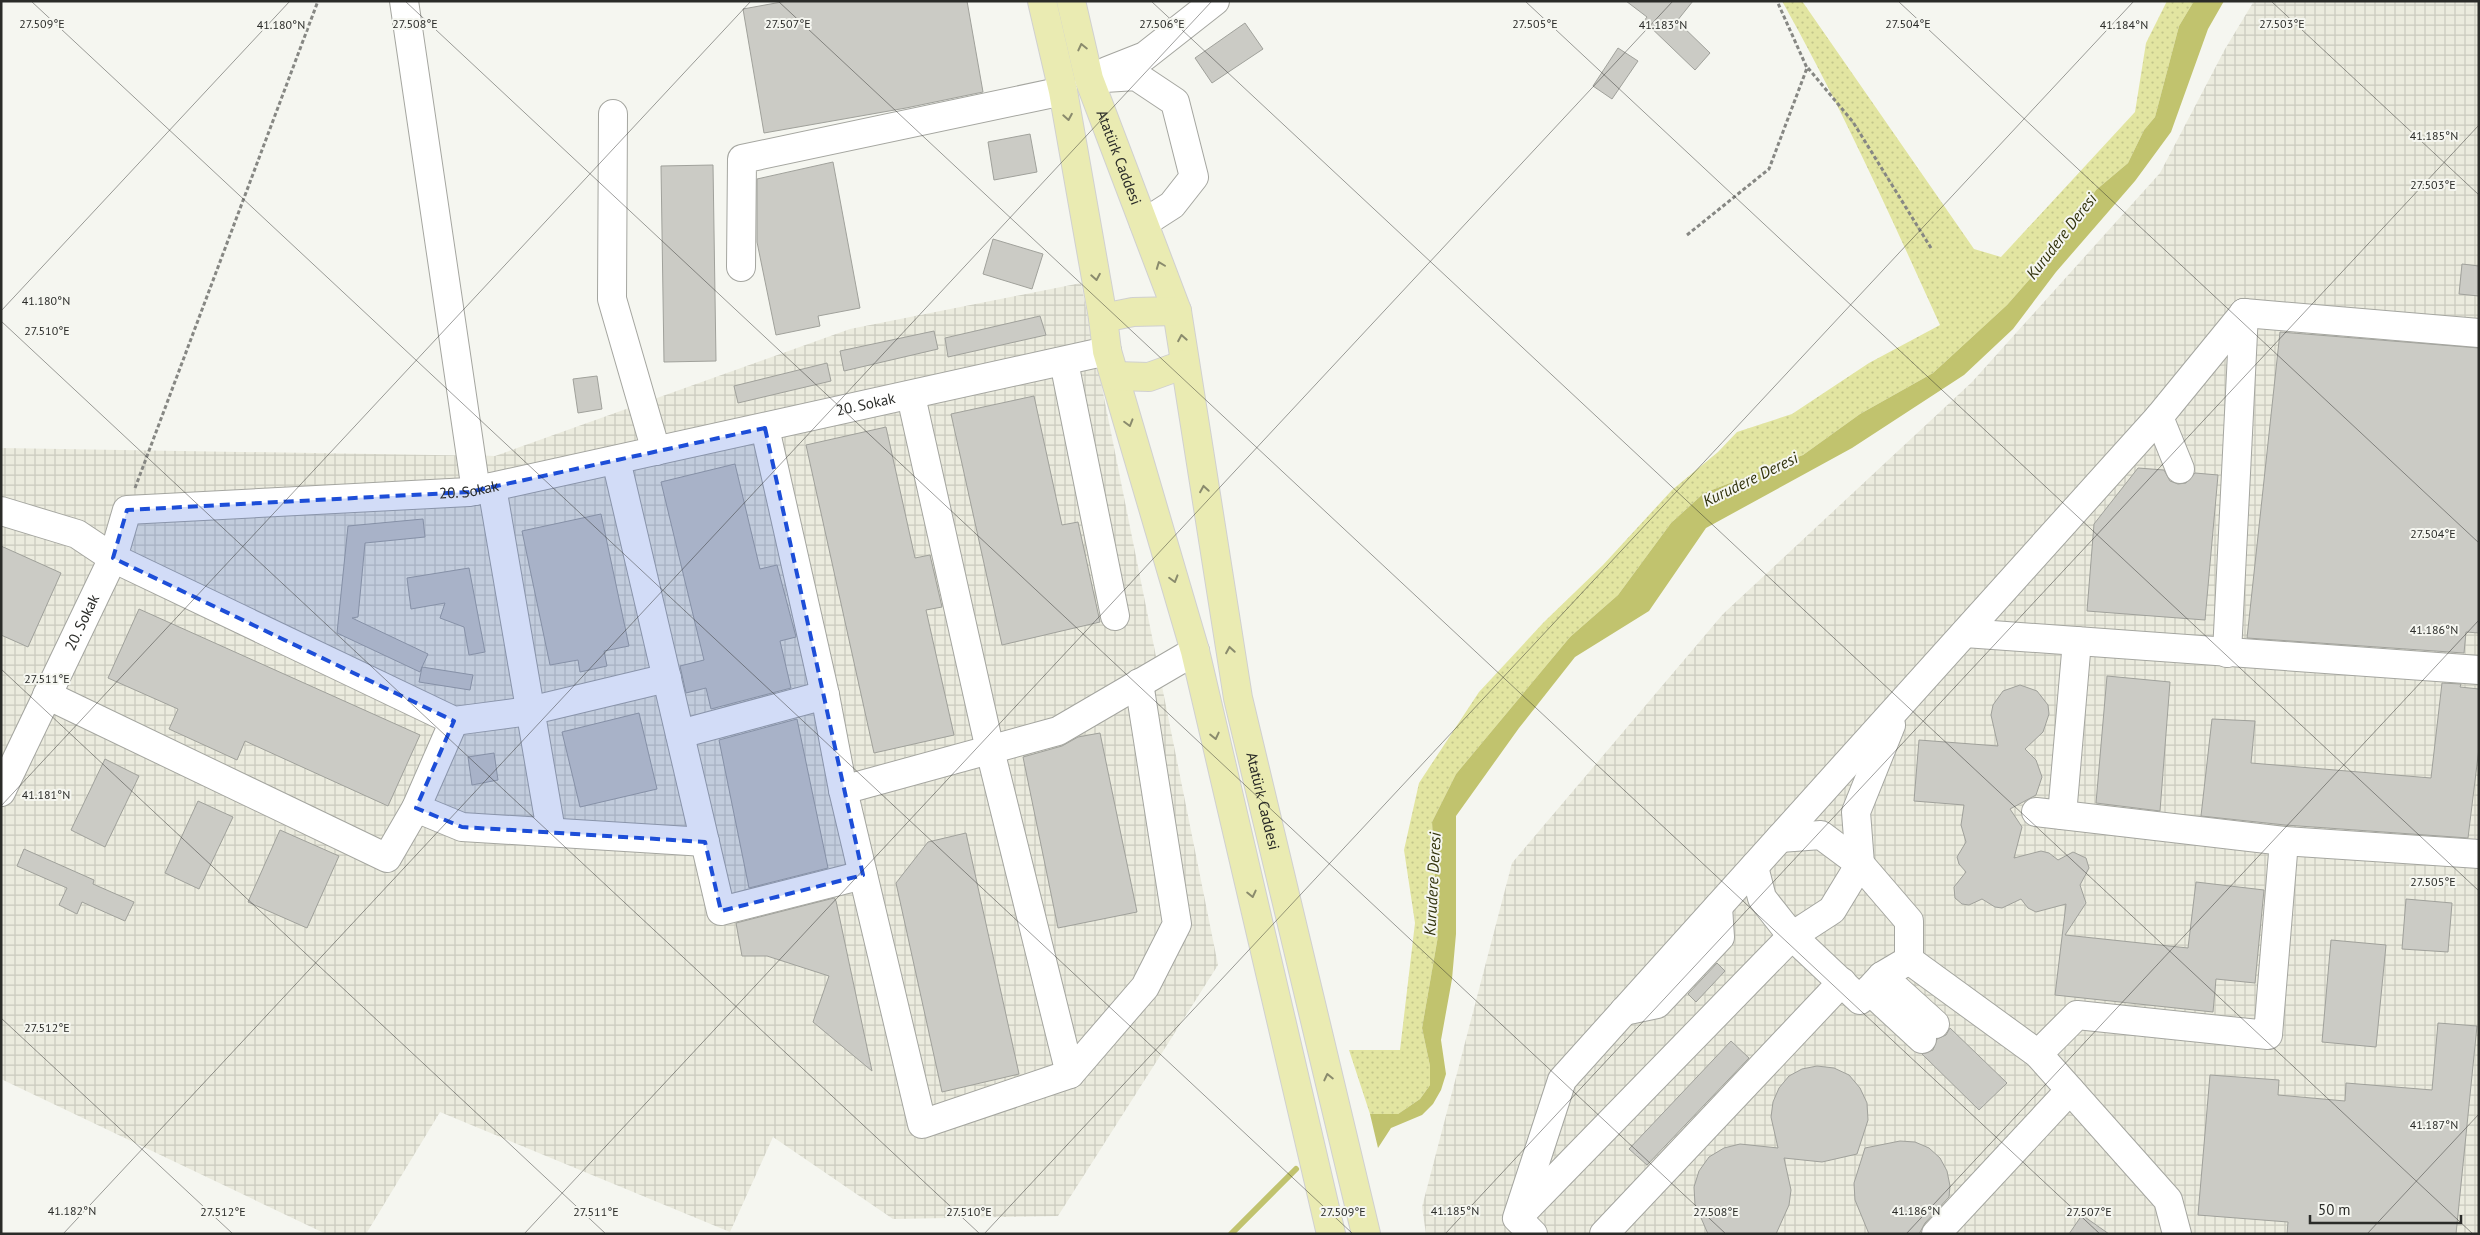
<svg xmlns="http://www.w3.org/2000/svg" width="2480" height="1235" viewBox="0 0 2480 1235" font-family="'PT Sans',sans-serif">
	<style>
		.industrial { fill: url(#industrial-grid) }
		.grass { fill: url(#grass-dots) }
		.water { fill: #c1c36e }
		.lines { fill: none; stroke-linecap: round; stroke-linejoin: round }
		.stream { stroke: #c1c36e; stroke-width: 6 }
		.building { fill: #cbcbc5; stroke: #a0a19b }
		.minor-casing { stroke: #a5a6a0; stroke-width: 30 }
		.major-casing { stroke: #d0d0d0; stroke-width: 30 }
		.path { stroke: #868783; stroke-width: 3; stroke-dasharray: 4 2.5; stroke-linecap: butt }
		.minor { stroke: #fff; stroke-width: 28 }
		.major { stroke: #eaebb2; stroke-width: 28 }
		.oneway { stroke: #8a8b6d }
		.marked { fill: #1d4ed8; fill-opacity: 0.2; stroke: #1d4ed8; stroke-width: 4; stroke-dasharray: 10 6; stroke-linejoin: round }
		.ticks { fill: none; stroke: #2a2b28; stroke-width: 1; stroke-opacity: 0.45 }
		.labels { text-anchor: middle; stroke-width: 4; stroke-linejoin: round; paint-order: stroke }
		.street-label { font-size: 15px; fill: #2a2b28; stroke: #f5f6f0 }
		.water-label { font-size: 16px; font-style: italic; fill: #31320c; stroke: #f5f6f0 }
		.ticks-label { font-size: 12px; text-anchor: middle; fill: #2a2b28; stroke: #f5f6f0; stroke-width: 4; stroke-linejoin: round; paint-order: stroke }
	</style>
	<defs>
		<pattern id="industrial-grid" width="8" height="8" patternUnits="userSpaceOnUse" patternTransform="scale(1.25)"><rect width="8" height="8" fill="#ebebde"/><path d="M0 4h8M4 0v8" fill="none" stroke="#cacabe"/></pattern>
		<pattern id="grass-dots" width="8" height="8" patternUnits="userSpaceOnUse" patternTransform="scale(1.25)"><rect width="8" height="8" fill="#e2e5a1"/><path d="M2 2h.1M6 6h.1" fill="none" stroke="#c2c58b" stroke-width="1.8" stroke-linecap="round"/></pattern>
	</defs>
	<rect width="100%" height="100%" fill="#f5f6f0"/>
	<path class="industrial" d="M2254 1H2479V1234H1426L1422 1207 1512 863 1723 614 1972 382 2160 173 2225 49Z
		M1081 283 1218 965 1058 1216 893 1219 773 1137 730 1232 440 1112 366 1234H326L1 1079V448L495 456 850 329Z"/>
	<path class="grass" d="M1782 1H1802L1974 249 2001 257 2135 112 2146 43 2167 1H2194L2179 26 2155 117 2144 130 2128 163 2096 190 2051 255 2007 305 1933 373 1860 414 1803 455 1704 493 1671 523 1618 595 1570 637 1456 774 1432 822 1438 936 1422 1028 1430 1066V1085L1420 1099 1398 1114H1370L1349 1050H1400L1415 923 1404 850 1419 783 1479 692 1544 622 1603 565 1672 490 1718 452 1737 432 1792 414 1869 363 1940 325C1890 215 1841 106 1782 1Z"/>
	<path class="water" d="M2194 1H2224L2208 29 2171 132 2135 181 2056 272 2013 329 1964 375 1852 448 1706 528 1649 611 1575 657 1519 728 1456 816V934L1452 979 1441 1040 1446 1074 1441 1090 1433 1104 1422 1115 1391 1128 1378 1148 1370 1114H1398L1420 1099 1430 1085V1066L1422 1028 1438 936 1432 822 1456 774 1570 637 1618 595 1671 523 1704 493 1803 455 1860 414 1933 373 2007 305 2051 255 2096 190 2128 163 2144 130 2155 117 2179 26Z"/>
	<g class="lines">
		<path class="stream" d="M1231 1234 1296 1169"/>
	</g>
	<path class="building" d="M787 1H967L983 92 906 108 764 133 743 9Z
		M1626 1H1693L1677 21 1710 53 1695 70 1644 21 1647 17Z
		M1245 23 1263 49 1212 83 1195 58Z
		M1618 48 1638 61 1612 99 1593 86Z
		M1030 134 1037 172 994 180 988 142Z
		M833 162 860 308 818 316 820 326 776 335 757 242V179Z
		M713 165 716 361 664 362 661 166Z
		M993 239 1043 254 1032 289 983 274Z
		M2462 264 2479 266V296L2459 294Z
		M1040 316 1046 335 948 357 945 338Z
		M934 331 938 349 844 371 840 351Z
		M2280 332 2479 348V633L2466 632 2464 653 2247 638Z
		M827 363 831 381 738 403 734 386Z
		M597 376 602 409 578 413 573 379Z
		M1034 396 1062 525 1078 522 1100 622 1002 645 951 414Z
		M886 427 915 558 930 555 942 607 926 610 954 735 874 753 806 445Z
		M735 464 760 569 777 565 796 637 780 641 791 688 711 709 706 688 686 693 680 666 704 660 661 482Z
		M2138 468 2164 470 2170 481 2178 484 2186 483 2195 473 2218 475 2205 620 2087 611 2094 524Z
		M601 514 629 646 604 651 607 666 580 672 578 660 550 665 522 531Z
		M423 519 425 537 365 543 358 617 352 618 428 654 422 667 473 675 470 690 419 682 422 667 420 672 337 633 348 526Z
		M1 546 61 573 28 647 1 635Z
		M469 568 485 652 469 655 464 627 440 618 445 603 411 609 407 578Z
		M139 609 420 735 388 806 245 741 237 760 169 729 178 709 108 678Z
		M2107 676 2170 682 2160 811 2096 803Z
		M2442 683 2461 684 2460 687 2479 689V748L2468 838 2285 825 2201 816 2212 719 2255 721 2251 763 2431 778Z
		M2020 685 2037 691 2048 705 2049 714 2043 732 2025 749 2036 760 2042 777 2036 795 2010 809 2022 827 2014 858 2041 851 2049 853 2058 860 2073 852 2086 858 2089 868 2080 885 2086 903 2065 935 2188 948 2196 882 2264 890 2255 983 2216 979 2213 1012 2055 995 2066 904 2036 912 2028 908 2021 899 2002 908 1995 907 1982 899 1969 905 1962 904 1955 898 1954 887 1966 872 1959 864 1957 857 1966 842 1961 825 1964 805 1914 801 1919 740 1998 746 1991 715 1993 705 2003 691Z
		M639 713 657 789 580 807 562 732Z
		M797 719 828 868 749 888 719 740Z
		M1100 733 1137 912 1058 928 1023 757 1062 746 1078 737Z
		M494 753 498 780 472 785 468 757Z
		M105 759 139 776 105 847 71 830Z
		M198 801 233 817 199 889 165 873Z
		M280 830 339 856 307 928 248 902Z
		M966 833 1019 1074 942 1092 896 883 928 842Z
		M24 849 94 880 93 884 134 902 125 921 82 902 77 914 59 905 67 888 17 866Z
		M834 898 836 901 872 1071 813 1022 829 976 767 956H742L736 923Z
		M2406 899 2452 903 2448 952 2402 949Z
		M2331 940 2386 945 2376 1047 2322 1042Z
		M1717 963 1725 971 1696 1002 1688 994Z
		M2438 1023 2477 1026 2456 1234H2287L2288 1222 2198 1215 2210 1075 2279 1080 2278 1095 2345 1101 2346 1083 2432 1090Z
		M1950 1028 2007 1083 1979 1110 1922 1054 1933 1050 1937 1039 1946 1035Z
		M1731 1041 1749 1058 1647 1165 1629 1149Z
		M1817 1066 1834 1068 1849 1075 1860 1088 1867 1103 1868 1120 1857 1154 1822 1162 1784 1158 1791 1190 1789 1205 1776 1234H1708L1695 1204 1694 1187 1699 1171 1709 1157 1724 1148 1740 1144 1778 1148 1771 1117 1773 1102 1779 1088 1789 1076 1802 1069Z
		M1900 1141 1915 1142 1929 1148 1940 1158 1947 1171 1950 1186 1949 1197 1925 1223 1919 1234H1869L1855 1200 1854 1183 1865 1148Z
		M2082 1215 2109 1234H2069Z"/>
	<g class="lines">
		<defs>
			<g id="minor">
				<path d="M404 1 476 491"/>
				<path d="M1107 71 1145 56 1215 1"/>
				<path d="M1089 79 1136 76 1175 102 1194 177 1172 205 1144 223"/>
				<path d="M613 114 612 299 656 451"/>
				<path d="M741 267 742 159 1063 91"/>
				<path d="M2244 313 2479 333"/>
				<path d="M1064 362 1115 616"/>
				<path d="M911 396 990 750 1070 1074"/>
				<path d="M2159 417 2180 469"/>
				<path d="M765 428 825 695 843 790 922 1124 1070 1074 1145 987 1177 924 1139 683"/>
				<path d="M616 460 721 911 863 875"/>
				<path d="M492 487 551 831"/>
				<path d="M1 511 77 534 113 558 454 721 529 711 667 678"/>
				<path d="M1965 633 2479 670"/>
				<path d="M2227 653 2244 313"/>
				<path d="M47 695 387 858 416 808 454 721"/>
				<path d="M680 734 825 695"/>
				<path d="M843 790 1058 731 1195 651"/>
				<path id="s1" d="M1 792 113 558 127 510 469 492 1107 351"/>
				<path d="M416 808 462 827 705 842"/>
				<path d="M2036 812 2284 841 2479 854"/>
				<path d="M2062 815 2077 641"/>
				<path d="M1754 867 1762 898 1792 936 1860 1000 1882 976 1909 960V921L1860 864 1821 835 1780 838"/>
				<path d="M1909 960 2038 1054 2168 1200 2177 1234"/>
				<path d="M1882 976 1935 1024"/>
				<path d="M1869 990 1922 1039"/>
				<path d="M1624 1011 1657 1004 1720 937 1718 907"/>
				<path d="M2038 1054 2077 1015 2268 1035 2284 841"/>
				<path d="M1522 1213 1792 936 1832 910 1860 864 1856 812 1891 725"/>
				<path d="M1533 1234 1517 1218 1562 1080 2159 417 2244 313"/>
				<path d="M1604 1234 1842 982"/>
				<path d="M1936 1234 2070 1090"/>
			</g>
			<g id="major">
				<path d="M1042 1 1063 91 1103 318 1107 351 1195 651 1331 1234"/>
				<path id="s2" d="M1071 1 1089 79 1177 311 1238 698 1366 1234"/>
				<path d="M1103 318 1133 312 1177 311"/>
				<path d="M1116 376 1149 377 1185 364"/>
			</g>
		</defs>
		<use href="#minor" class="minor-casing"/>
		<use href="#major" class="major-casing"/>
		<path class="path" d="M1808 68 1853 122 1931 248
			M1687 235 1769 169 1807 68 1777 1
			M135 488 318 1"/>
		<use href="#minor" class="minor"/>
		<use href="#major" class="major"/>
	</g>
	<defs><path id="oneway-chevron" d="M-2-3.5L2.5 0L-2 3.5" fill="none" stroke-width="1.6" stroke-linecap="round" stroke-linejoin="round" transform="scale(1.25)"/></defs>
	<g class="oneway">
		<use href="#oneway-chevron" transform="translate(1082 47) rotate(-103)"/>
		<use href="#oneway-chevron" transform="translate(1068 117) rotate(80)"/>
		<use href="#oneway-chevron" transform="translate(1160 265) rotate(-111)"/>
		<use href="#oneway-chevron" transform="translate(1096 277) rotate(80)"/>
		<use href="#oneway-chevron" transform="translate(1182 338) rotate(-100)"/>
		<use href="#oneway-chevron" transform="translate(1129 423) rotate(74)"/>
		<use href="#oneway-chevron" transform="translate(1204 489) rotate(-99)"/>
		<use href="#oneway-chevron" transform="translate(1174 579) rotate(74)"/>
		<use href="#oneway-chevron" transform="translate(1230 650) rotate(-99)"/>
		<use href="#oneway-chevron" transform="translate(1215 736) rotate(77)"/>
		<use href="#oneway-chevron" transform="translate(1252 894) rotate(77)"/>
		<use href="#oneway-chevron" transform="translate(1328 1077) rotate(-103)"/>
	</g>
	<path class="marked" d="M765 428 863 875 721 911 705 842 462 827 416 808 454 721 113 558 127 510 469 492Z"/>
	<path class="ticks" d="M31 1 1353 1234M405 1 1726 1234M778 1 2100 1234M1151 1 2473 1234M1525 1 2479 891M1898 1 2479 543M2271 1 2479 195M1 311 290 1M1 321 980 1234M1 669 606 1234M1 806 751 1M1 1018 233 1234M63 1234 1212 1M524 1234 1673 1M984 1234 2134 1M1445 1234 2479 125M1906 1234 2479 620M2367 1234 2479 1114"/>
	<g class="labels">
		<g class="street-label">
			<text dy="5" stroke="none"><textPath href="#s2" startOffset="164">Atatürk Caddesi</textPath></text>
			<text dy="5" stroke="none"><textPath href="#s1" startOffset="1058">20. Sokak</textPath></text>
			<text dy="5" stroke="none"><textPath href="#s1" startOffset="652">20. Sokak</textPath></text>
			<text dy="5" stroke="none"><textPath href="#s1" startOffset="188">20. Sokak</textPath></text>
			<text dy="5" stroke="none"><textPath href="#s2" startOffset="826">Atatürk Caddesi</textPath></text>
		</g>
		<g class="water-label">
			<text transform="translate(2061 236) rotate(-52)" y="6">Kurudere Deresi</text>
			<text transform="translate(1750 479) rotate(-26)" y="6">Kurudere Deresi</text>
			<text transform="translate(1432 884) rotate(-87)" y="6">Kurudere Deresi</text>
		</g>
	</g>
	<g class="ticks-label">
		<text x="1535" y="28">27.505°E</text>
		<text x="1908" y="28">27.504°E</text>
		<text x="42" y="28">27.509°E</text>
		<text x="415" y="28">27.508°E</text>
		<text x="788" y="28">27.507°E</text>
		<text x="1162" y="28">27.506°E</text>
		<text x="2282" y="28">27.503°E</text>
		<text x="281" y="29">41.180°N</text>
		<text x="1663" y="29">41.183°N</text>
		<text x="2124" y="29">41.184°N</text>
		<text x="2434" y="140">41.185°N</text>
		<text x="2433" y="189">27.503°E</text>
		<text x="46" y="305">41.180°N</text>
		<text x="47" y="335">27.510°E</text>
		<text x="2433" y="538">27.504°E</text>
		<text x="2434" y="634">41.186°N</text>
		<text x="47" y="683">27.511°E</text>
		<text x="46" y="799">41.181°N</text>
		<text x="2433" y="886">27.505°E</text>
		<text x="47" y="1032">27.512°E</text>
		<text x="2434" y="1129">41.187°N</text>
		<text x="72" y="1215">41.182°N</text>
		<text x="1455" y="1215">41.185°N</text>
		<text x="1916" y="1215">41.186°N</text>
		<text x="223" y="1216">27.512°E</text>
		<text x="596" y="1216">27.511°E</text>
		<text x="969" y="1216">27.510°E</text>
		<text x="1343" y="1216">27.509°E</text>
		<text x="1716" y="1216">27.508°E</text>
		<text x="2089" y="1216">27.507°E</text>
	</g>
	<rect width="2480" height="1235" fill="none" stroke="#2a2b28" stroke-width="5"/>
	<path d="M2310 1215v8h151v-8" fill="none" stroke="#2a2b28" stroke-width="2.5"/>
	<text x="2318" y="1215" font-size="15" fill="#2a2b28" stroke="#f5f6f0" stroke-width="4" paint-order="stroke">50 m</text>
</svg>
